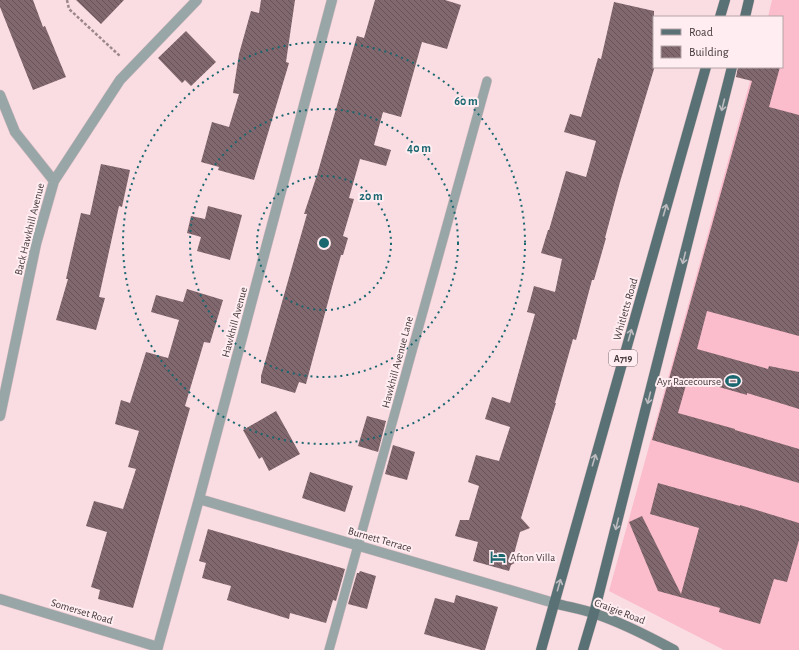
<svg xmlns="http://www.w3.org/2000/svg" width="799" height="650" viewBox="0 0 799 650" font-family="'Alegreya Sans',sans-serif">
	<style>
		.grass { fill: #fbbccb }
		.building { fill: url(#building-back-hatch) }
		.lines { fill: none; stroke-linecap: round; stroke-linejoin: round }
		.service-casing { stroke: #d6bcc1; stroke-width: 10 }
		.minor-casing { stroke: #d6bcc1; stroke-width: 11 }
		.secondary-casing { stroke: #d6bcc1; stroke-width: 11 }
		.primary-casing { stroke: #d6bcc1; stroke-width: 11 }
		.path { stroke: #9c888c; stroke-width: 2.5; stroke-dasharray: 3 2; stroke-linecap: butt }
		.service { stroke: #99a6a7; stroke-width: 9 }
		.minor { stroke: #99a6a7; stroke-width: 10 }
		.secondary { stroke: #748789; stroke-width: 10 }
		.primary { stroke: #597174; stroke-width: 10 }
		.oneway { stroke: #bdbbbf }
		.ring { fill: none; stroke: #1b6770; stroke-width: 2; stroke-dasharray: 2 4 }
		.labels { text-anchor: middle; stroke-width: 4; stroke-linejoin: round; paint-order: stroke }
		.shield { fill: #ffedf1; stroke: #7c6f72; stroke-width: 1 }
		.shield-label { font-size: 10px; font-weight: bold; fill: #44393b }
		.street-label { font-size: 11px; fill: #44393b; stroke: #ffedf1 }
		.poi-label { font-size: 11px; fill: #44393b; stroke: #ffedf1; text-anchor: end }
		.centre { fill: #1b6770; stroke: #ffedf1; stroke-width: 2 }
		.ring-label { font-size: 12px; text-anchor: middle; font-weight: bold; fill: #1b6770; stroke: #ffedf1; stroke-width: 4; stroke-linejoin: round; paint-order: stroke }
	</style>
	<defs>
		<pattern id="building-back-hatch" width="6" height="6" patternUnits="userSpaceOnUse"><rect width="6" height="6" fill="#81686e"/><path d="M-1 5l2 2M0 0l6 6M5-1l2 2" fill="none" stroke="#665257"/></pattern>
	</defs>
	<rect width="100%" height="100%" fill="#fadde3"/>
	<path class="grass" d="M772 0H799V650H724L609 591 754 67H782V17H768Z"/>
	<path class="building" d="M0 0H33L43 27 45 26 66 77 33 90 0 7Z
		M76 0H124L101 24Z
		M261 0H295L286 62 289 63 254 180 218 170 219 167 201 162 212 122 229 127 239 94 233 93 239 54 251 11 259 13Z
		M375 0H445L461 5 447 49 422 42 401 117 383 112 374 145 391 150 386 166 360 159 349 198 354 199 343 236 348 238 343 255H341L332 287 306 384 299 382 295 393 261 383V376L307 214H304L317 175 357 36 364 38Z
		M614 2 654 11V69L620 182 605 238H606L594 280H592L576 340 573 339 555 403H556L521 518 530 528 520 532 514 554 520 560 511 565 509 571 473 561 478 542 455 536 460 520H469L479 486 468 482 476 455 499 461 510 427 485 419 492 397 510 403 535 314 527 312 534 286 555 292 562 259 541 253 548 230H549L566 171 586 177 596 141 564 132 570 114 581 117 598 58 601 59Z
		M186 31 216 62 191 86 185 80 182 83 158 58Z
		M738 67H780L769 107 799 115V336L707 311 697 349 768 369 769 366 799 372V409L747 393V395L688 378 678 413 735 429V430L799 449V483L652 440 752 81 736 77Z
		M101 164 130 170 122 207 119 206 99 297 105 298 96 330 56 320 68 279H66L81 213 90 215Z
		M208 206 242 215 230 260 197 251 201 237 187 233 191 216 205 219Z
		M187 289 223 300 210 343 204 342 185 406 190 408 133 608 98 599 100 590 91 587 107 532 86 526 94 501 123 509 136 469 128 467 139 431 115 424 121 400 130 403 146 352 168 358 179 320 151 312 156 295 183 302Z
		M276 411 300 454 269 471 262 457 259 459 243 430Z
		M367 416 386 421 378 452 358 446Z
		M393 445 415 452 407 480 385 474Z
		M310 472 353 486 345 512 302 498Z
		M658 483 740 506V505L799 523V540L787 582 774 579 760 624 719 612 720 608 658 591 629 522 642 516 681 594 699 528 650 514Z
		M208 529 345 569 336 601 333 600 326 623 290 613 289 619 227 600 231 586 202 578 206 563 199 561Z
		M360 571 376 576 367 609 348 604 357 573H359Z
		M456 595 498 607 485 650H481L424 634 435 598 454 603Z"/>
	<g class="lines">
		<defs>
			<path id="service" d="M329 650 487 81"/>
			<path id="minor" d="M0 95 15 132 54 181
				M0 416 36 244 54 181 120 80 197 0
				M199 499 554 603
				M0 599 158 647
				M157 650 199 499 332 0"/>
			<path id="secondary" d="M554 603C568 607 582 609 596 614 623 623 648 636 674 650"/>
			<path id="primary" d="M720 17 725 0
				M745 17 749 0
				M541 650 706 67
				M583 650 594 613 732 67"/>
		</defs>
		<use href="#service" class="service-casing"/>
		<use href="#minor" class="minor-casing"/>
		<use href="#secondary" class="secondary-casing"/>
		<use href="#primary" class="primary-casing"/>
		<path class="path" d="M67 0 69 9 121 57"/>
		<use href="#service" class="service"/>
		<use href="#minor" class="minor"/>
		<use href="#secondary" class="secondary"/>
		<use href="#primary" class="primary"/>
	</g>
	<defs><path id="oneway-shaft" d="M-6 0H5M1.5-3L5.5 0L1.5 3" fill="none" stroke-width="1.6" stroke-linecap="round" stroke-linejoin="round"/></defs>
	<g class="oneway">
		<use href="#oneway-shaft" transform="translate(723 105) rotate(104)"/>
		<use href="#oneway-shaft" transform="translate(665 210) rotate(-74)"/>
		<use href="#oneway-shaft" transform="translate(684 258) rotate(104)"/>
		<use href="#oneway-shaft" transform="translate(630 335) rotate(-74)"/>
		<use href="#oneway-shaft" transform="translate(649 398) rotate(104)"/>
		<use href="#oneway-shaft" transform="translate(594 460) rotate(-74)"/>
		<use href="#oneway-shaft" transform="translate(617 524) rotate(104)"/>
		<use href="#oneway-shaft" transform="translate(559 585) rotate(-74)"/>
	</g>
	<g class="ring">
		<circle cx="324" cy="243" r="67"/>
		<circle cx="324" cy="243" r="134"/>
		<circle cx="324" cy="243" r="201"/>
	</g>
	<defs>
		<symbol id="stadium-bare" viewBox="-9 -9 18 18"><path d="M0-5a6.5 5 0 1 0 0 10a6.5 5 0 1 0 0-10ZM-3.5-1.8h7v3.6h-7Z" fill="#1b6770" stroke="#ffedf1" stroke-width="2.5" paint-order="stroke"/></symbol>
		<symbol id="hotel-bare" viewBox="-9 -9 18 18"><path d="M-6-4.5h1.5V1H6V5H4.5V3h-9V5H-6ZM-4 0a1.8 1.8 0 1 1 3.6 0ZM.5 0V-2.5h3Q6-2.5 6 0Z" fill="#1b6770" stroke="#ffedf1" stroke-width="2.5" paint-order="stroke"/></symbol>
	</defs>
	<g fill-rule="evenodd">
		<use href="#stadium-bare" x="722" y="370" width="22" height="22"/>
		<use href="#hotel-bare" x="487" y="546" width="22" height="22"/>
	</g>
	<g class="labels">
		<rect class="shield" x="609" y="350" width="28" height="16" rx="3"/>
		<g class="shield-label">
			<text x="623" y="362">A719</text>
		</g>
		<g class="street-label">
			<text transform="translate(29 229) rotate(-76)" y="4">Back Hawkhill Avenue</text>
			<text transform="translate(625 309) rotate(-74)" y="4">Whitletts Road</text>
			<text transform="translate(234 322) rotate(-75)" y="4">Hawkhill Avenue</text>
			<text transform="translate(397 362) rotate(-75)" y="4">Hawkhill Avenue Lane</text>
			<text transform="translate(380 539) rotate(16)" y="4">Burnett Terrace</text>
			<text transform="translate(82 611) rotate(17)" y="4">Somerset Road</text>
			<text transform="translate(620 611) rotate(21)" y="4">Craigie Road</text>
		</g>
		<g class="poi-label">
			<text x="721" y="385">Ayr Racecourse</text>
			<text x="510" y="561" text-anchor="start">Afton Villa</text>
		</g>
	</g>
	<circle cx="324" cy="243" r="6" class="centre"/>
	<g class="ring-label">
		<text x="466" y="105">60 m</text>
		<text x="419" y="152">40 m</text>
		<text x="371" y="200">20 m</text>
	</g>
	<rect x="653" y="16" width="130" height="52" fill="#ffedf1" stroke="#b4a5a8"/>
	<rect x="661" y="29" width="20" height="6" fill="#597174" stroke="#b4a5a8"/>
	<text x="689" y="36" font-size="12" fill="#44393b">Road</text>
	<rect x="661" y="46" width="20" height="12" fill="url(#building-back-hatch)" stroke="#b4a5a8"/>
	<text x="689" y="56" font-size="12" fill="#44393b">Building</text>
</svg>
